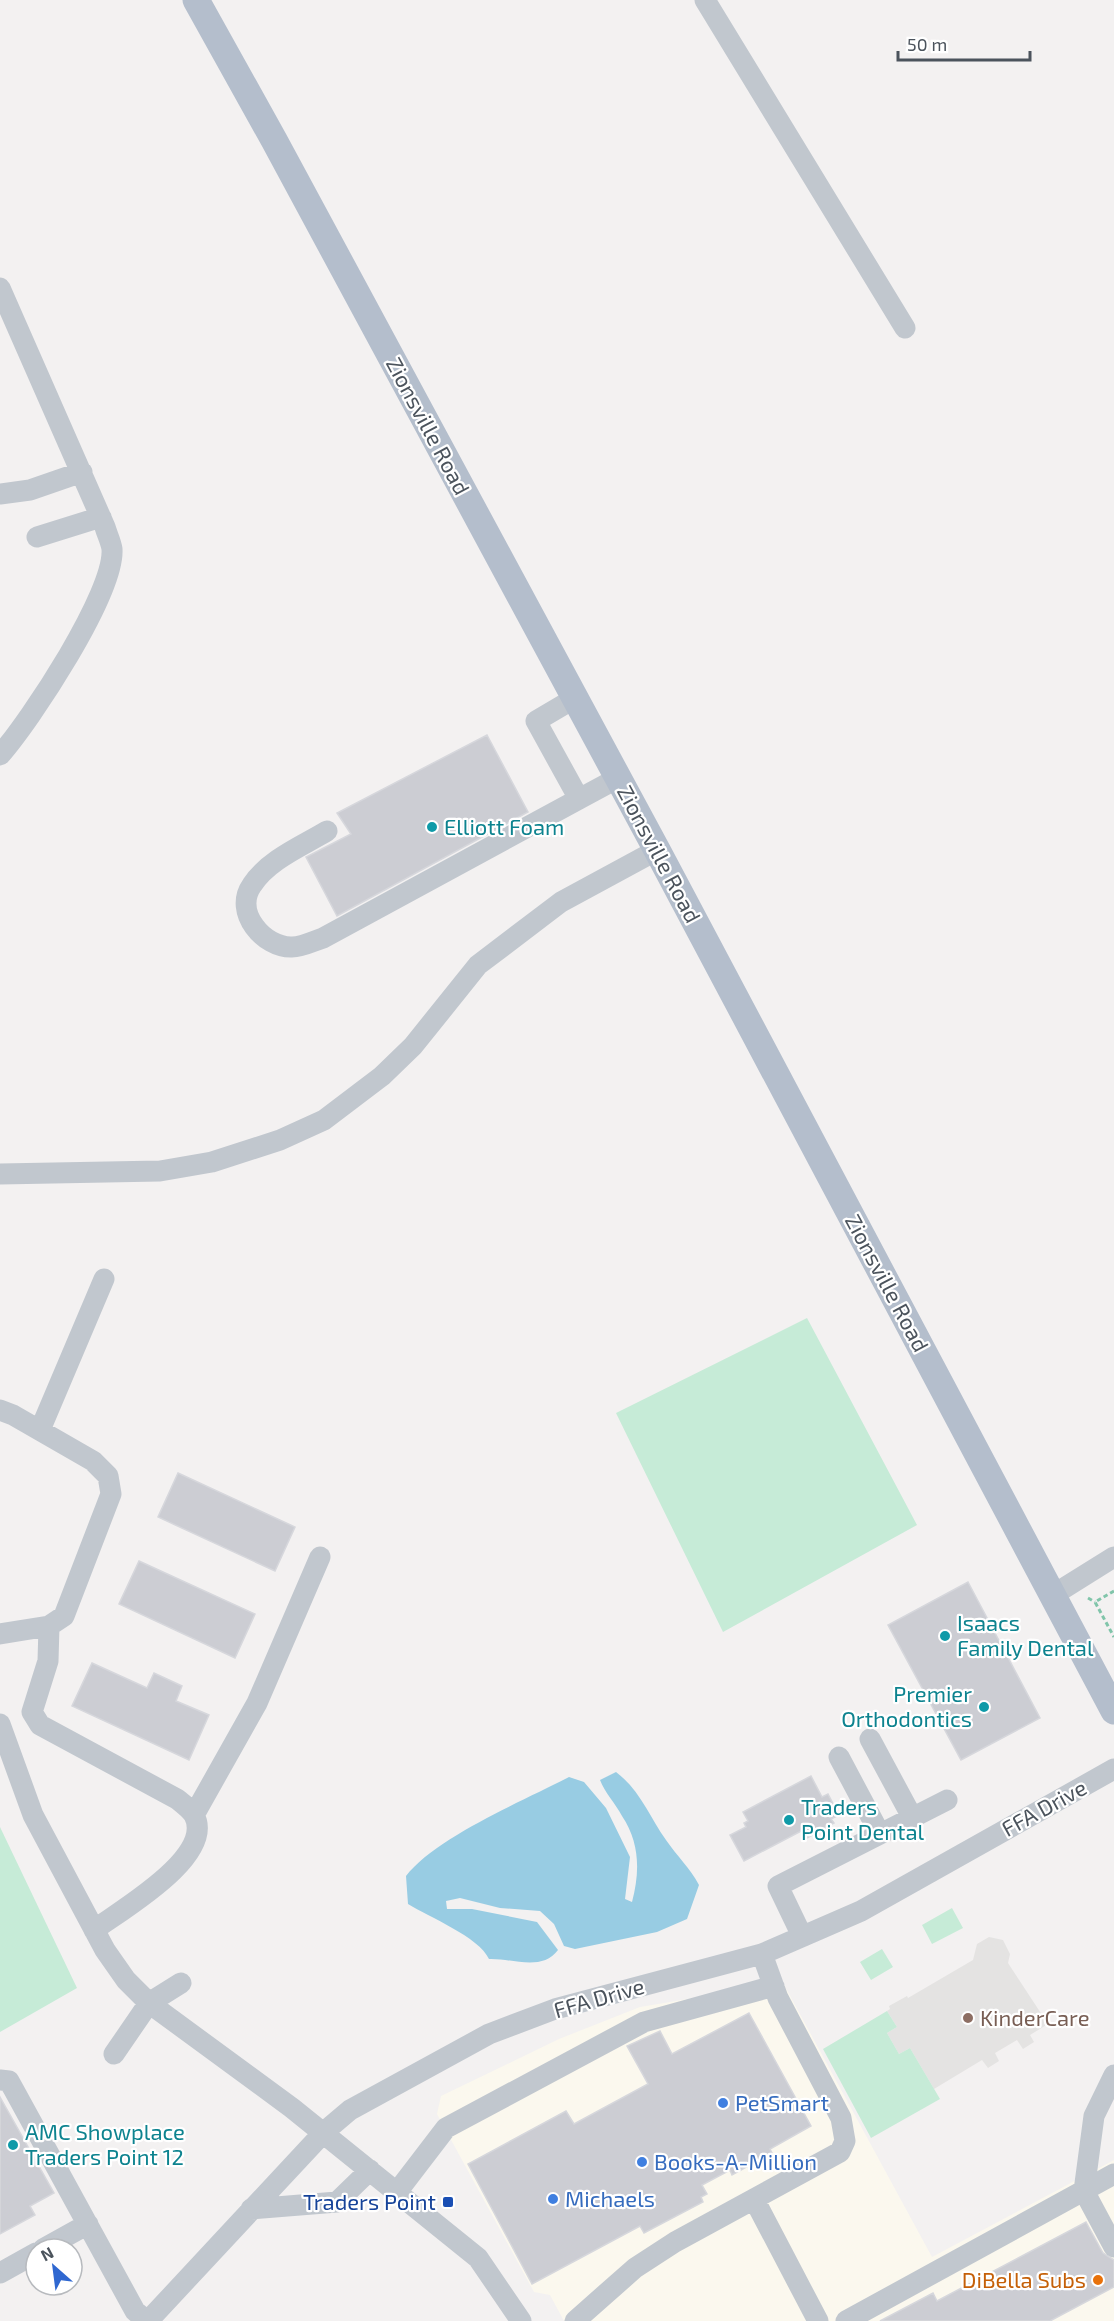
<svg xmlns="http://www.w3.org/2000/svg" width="1114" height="2321" viewBox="0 0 1114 2321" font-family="'Exo 2',sans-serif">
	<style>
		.commercial { fill: #fbf8ee }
		.education { fill: #e4e3e2 }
		.green { fill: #c6ebd7 }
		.water { fill: #98cce3 }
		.building { fill: #cccdd3; stroke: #d6d7dc; stroke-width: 1.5 }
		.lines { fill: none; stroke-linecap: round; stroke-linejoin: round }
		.path { stroke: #81c5aa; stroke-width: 3; stroke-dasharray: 4.5 3; stroke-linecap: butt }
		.minor { stroke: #c1c7ce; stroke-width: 21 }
		.major { stroke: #b4becc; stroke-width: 27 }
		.culture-dot { fill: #0f9aa8; stroke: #fff; stroke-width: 2 }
		.education-dot { fill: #8d6e63; stroke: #fff; stroke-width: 2 }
		.shop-dot { fill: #3f7fe0; stroke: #fff; stroke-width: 2 }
		.transit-dot { fill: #1a4fb4; stroke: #fff; stroke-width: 2 }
		.food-dot { fill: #e8710a; stroke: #fff; stroke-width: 2 }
		.labels { text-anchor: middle; stroke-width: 4.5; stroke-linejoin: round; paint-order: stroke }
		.street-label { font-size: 22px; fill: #4b535c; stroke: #fff }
		.culture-label { font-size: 22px; fill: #0d838f; stroke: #fff; text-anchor: start }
		.education-label { font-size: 22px; fill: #785e54; stroke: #fff; text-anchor: start }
		.shop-label { font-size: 22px; fill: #366cbe; stroke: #fff; text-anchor: start }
		.transit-label { font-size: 22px; fill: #164399; stroke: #fff; text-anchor: end }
		.food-label { font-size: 22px; fill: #c56008; stroke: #fff; text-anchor: end }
	</style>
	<rect width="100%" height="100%" fill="#f3f1f1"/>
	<path class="commercial" d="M783 1983 932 2257 1114 2160V2321H564L550 2295 534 2292 437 2114 441 2096 559 2039 640 2007Z"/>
	<path class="education" d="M989 1937 1003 1940 1010 1954 1008 1963 1048 2024 1030 2035 1034 2042 1023 2049 1017 2040 995 2053 999 2061 988 2068 982 2060 934 2089 910 2048 899 2054 887 2033 897 2027 887 2011 890 2009 889 2006 907 1996 908 1998 973 1960 977 1944Z"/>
	<path class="green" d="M807 1318 917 1525 723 1632 616 1413Z
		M0 1827 77 1988 0 2032Z
		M952 1908 963 1928 932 1944 922 1925Z
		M882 1949 893 1967 871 1980 860 1962Z
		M887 2011 897 2027 887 2033 899 2054 910 2048 940 2099 871 2138 823 2049Z"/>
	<path class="water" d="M616 1772C640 1790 649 1816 666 1840 677 1856 690 1868 699 1885L687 1919 657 1932 575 1949 564 1946 554 1924 540 1911 500 1908 460 1898 446 1901 447 1909H472L537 1922 558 1950C542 1972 512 1958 489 1959 479 1937 429 1917 408 1904L406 1876C436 1837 523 1801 569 1777L584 1782 606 1808 630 1857 625 1899 632 1902C640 1872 640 1843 622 1816 615 1803 605 1793 600 1780Z"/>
	<path class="building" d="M487 735 528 812 337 916 306 857 351 834 337 813Z
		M178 1473 295 1527 275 1571 158 1517Z
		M139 1561 255 1614 235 1658 119 1604Z
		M968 1582 1040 1718 961 1760 888 1625Z
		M92 1663 147 1688 154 1673 182 1686 176 1701 209 1715 189 1760 72 1706Z
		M811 1776 822 1797 828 1794 839 1815 831 1819 834 1823 807 1838 803 1830 744 1861 730 1835 746 1827 744 1823 748 1821 743 1812Z
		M749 2013 811 2126 770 2149 772 2153 732 2175 730 2170 702 2185 707 2194 701 2197 703 2202 644 2233 640 2226 532 2284 468 2164 566 2111 574 2124 648 2084 627 2046 660 2031 672 2054Z
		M0 2097 54 2193 30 2206 35 2215 0 2234Z
		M1086 2222 1103 2253 1114 2260V2287L1050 2321H880L933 2293 937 2301Z"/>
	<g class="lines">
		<path class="path" d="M1114 1591 1095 1602 1114 1637
			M1088 1598 1095 1602"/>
		<path class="minor" d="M705 0 905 328
			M0 288 105 527C107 534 111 542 112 549 115 593 30 721 0 755
			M0 494 30 490 82 472
			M37 537 101 517
			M575 698 536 721 579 799 618 778
			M327 831C302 846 268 860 252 885 233 912 264 948 292 947 302 947 314 941 323 938L579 799
			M0 1174 160 1171 212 1162 280 1140 324 1120 382 1076 413 1046 478 965 561 902 657 850
			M0 1410 13 1415 93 1461 108 1476 111 1494 64 1616 49 1626 0 1634
			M40 1430 104 1279
			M1053 1595 1114 1557
			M49 1626 48 1661 32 1712 40 1725 177 1799C182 1803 190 1809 194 1815 216 1856 121 1910 94 1930
			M0 1724 33 1815 105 1950 126 1980 149 2003 292 2108 478 2258 521 2321
			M870 1739 912 1817
			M839 1757 880 1834
			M194 1815 257 1703 320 1557
			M802 1936 778 1886 947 1800
			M114 2054 149 2003 181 1983
			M1114 2075 1094 2116 1084 2191 1114 2247
			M0 2080 9 2081 14 2090 135 2311 147 2321
			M397 2192 446 2128 644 2022 774 1986
			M754 2199 818 2321
			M251 2209 337 2202 370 2170
			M43 2249 88 2224
			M0 2273 36 2253
			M148 2321 324 2132 350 2110 489 2034 555 2009 762 1954 861 1911 1114 1769
			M575 2321 635 2268 675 2242 840 2152 845 2141 841 2118 778 1998 762 1954
			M846 2321 1114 2174"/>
		<path class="major" d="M196 0 274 140 657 850 1114 1711"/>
	</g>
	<g class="culture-dot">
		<circle cx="432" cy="827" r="6"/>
		<circle cx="945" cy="1636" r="6"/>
		<circle cx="984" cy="1707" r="6"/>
		<circle cx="789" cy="1820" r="6"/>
		<circle cx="13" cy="2145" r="6"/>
	</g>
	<circle class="education-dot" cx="968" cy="2018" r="6"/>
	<g class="shop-dot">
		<circle cx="723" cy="2103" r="6"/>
		<circle cx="642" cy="2162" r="6"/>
		<circle cx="553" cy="2199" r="6"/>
	</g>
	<rect class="transit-dot" x="442" y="2196" width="12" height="12" rx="3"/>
	<circle class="food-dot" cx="1098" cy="2280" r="6"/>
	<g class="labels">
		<g class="street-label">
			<text transform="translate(428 426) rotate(62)" y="8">Zionsville Road</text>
			<text transform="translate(659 854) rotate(62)" y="8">Zionsville Road</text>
			<text transform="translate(887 1283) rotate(62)" y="8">Zionsville Road</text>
			<text transform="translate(1044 1808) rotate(-29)" y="8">FFA Drive</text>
			<text transform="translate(599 1998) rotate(-16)" y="8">FFA Drive</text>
		</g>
		<g class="culture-label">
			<text x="444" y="835">Elliott Foam</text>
			<text x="957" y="1631">Isaacs<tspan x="957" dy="25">Family Dental</tspan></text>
			<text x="972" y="1702" text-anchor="end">Premier<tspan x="972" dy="25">Orthodontics</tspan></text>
			<text x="801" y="1815">Traders<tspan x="801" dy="25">Point Dental</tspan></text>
			<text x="25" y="2140">AMC Showplace<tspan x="25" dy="25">Traders Point 12</tspan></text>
		</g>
		<g class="education-label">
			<text x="980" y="2026">KinderCare</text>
		</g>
		<g class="shop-label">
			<text x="735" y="2111">PetSmart</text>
			<text x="654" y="2170">Books-A-Million</text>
			<text x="565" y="2207">Michaels</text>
		</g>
		<g class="transit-label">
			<text x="436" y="2210">Traders Point</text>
		</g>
		<g class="food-label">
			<text x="1086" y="2288">DiBella Subs</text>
		</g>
	</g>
	<g transform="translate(54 2267) rotate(332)"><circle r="28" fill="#ffffff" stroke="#b7babe" stroke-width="1.5"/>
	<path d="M0-4.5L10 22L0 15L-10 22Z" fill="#2f67d0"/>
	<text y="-9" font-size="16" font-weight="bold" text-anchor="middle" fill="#4b535c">N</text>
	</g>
	<path d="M898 51v9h132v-9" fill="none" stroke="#4b535c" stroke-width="3"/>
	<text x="907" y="51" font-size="18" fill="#4b535c" stroke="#ffffff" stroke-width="4.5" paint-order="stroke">50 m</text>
</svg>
